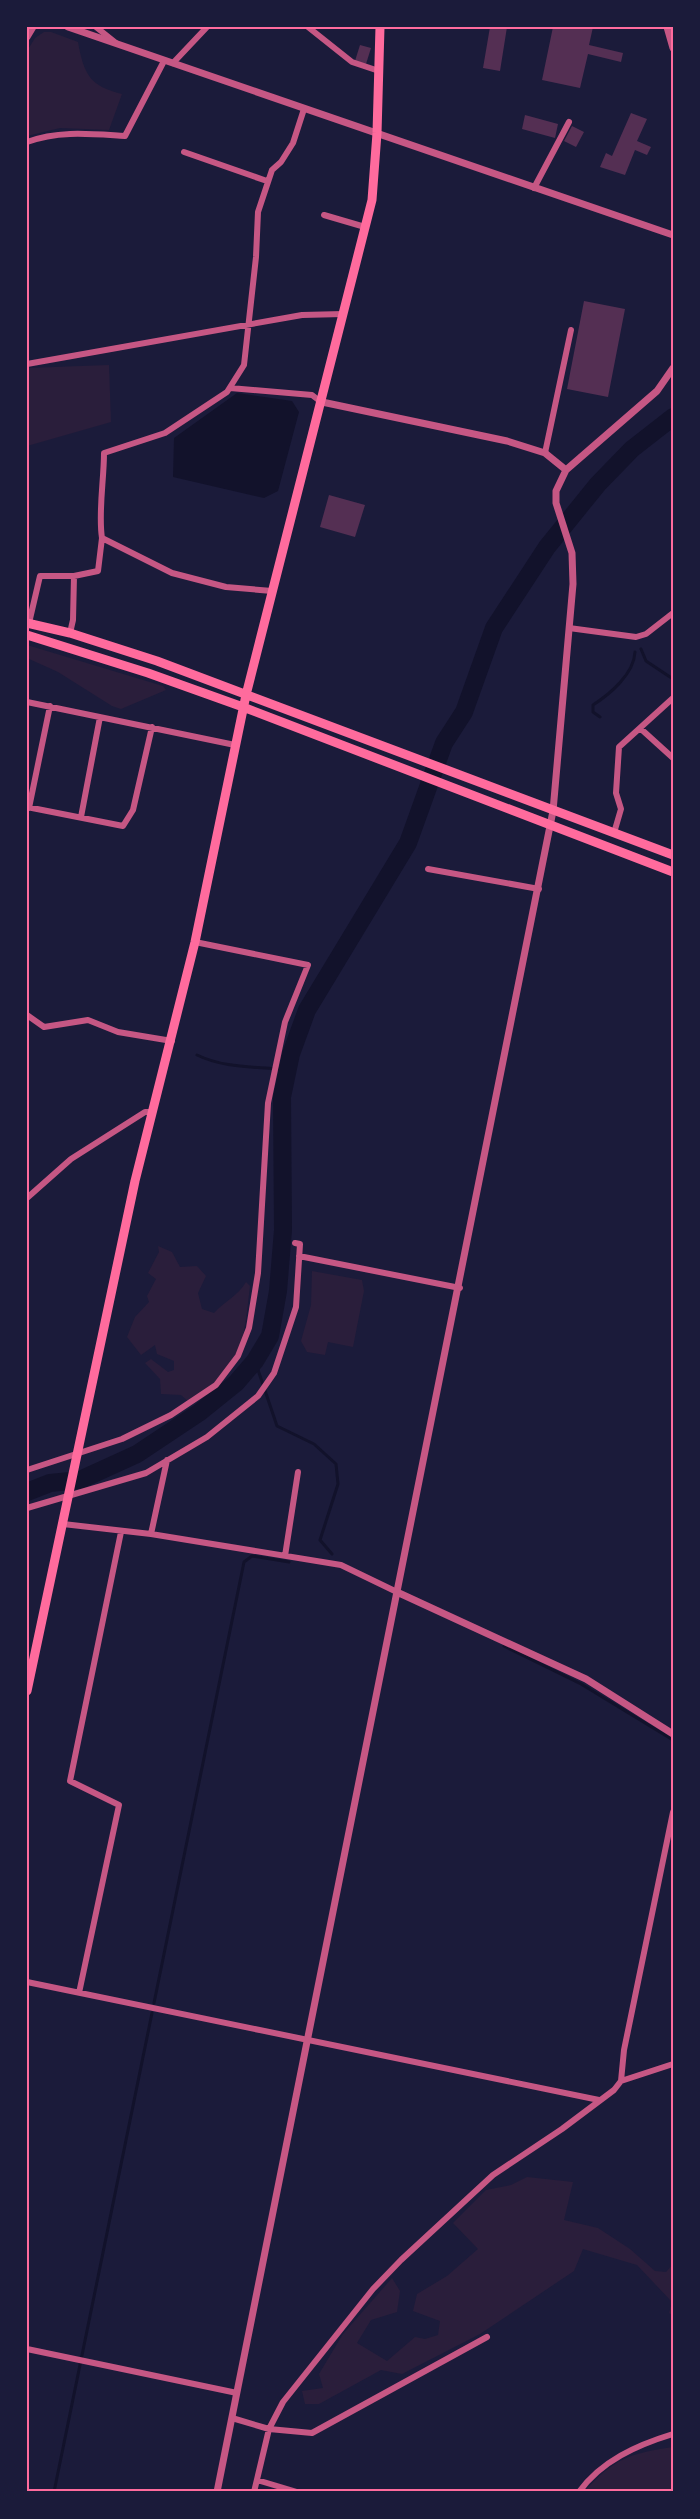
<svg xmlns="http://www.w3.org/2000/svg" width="700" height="2519" viewBox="0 0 700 2519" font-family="'Nunito Sans',sans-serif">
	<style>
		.green { fill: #2a1e3b }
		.water { fill: #12122b }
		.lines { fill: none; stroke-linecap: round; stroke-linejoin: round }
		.stream { stroke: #12122b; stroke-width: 3 }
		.river { stroke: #12122b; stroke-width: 18 }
		.building { fill: #542f53 }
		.minor { stroke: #c65784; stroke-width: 6 }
		.tertiary { stroke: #c65784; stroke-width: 7 }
		.primary { stroke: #ff6b9d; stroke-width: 9 }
		.neatline { fill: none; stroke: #ff6b9d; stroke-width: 2 }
	</style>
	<rect width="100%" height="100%" fill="#1b1b3a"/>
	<path class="green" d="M44 32H51L78 42C84 75 90 86 122 94L109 130 60 128 27 136V51L35 38Z
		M109 365 111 422 27 446V368Z
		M27 645 163 686 166 690 121 709 112 706 58 672 27 658Z
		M158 1246 172 1252 180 1267 197 1266 206 1276 198 1293 202 1309 214 1313C224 1302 239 1295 246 1282L250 1286C246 1318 245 1356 220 1380 210 1388 199 1395 189 1402L181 1395 161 1394 160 1379 145 1363 151 1359 168 1372 174 1370V1361L157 1354 155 1345 141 1355 127 1337 135 1317 149 1302 147 1296 156 1279 148 1273 159 1252Z
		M312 1271 362 1280 364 1291 353 1347 328 1342 325 1355 307 1352 301 1341 311 1305Z
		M527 2177 573 2182 564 2220 598 2228 630 2249 655 2271 666 2272 673 2264V2316L669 2313 672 2302 637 2265 583 2249 574 2271 480 2334 402 2374 381 2370 319 2404H305L302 2391 323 2388 319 2374 343 2334 392 2278 400 2291 397 2312 371 2320 357 2343 387 2361 415 2337 425 2339 438 2335 440 2321 413 2311 417 2294 447 2276 478 2249 453 2223 486 2190 511 2185Z
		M673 2447V2492H584C615 2458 628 2454 673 2447Z"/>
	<path class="water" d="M237 393 292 401 299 412 278 491 264 498 173 477 174 438Z"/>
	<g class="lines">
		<path class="stream" d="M641 649 646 661 673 679
			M600 717 593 712V705C610 694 634 674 635 652
			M197 1055C226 1069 256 1066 288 1070
			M255 1361 277 1426 314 1444 336 1464 338 1484 320 1540 332 1554
			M504 1646 581 1684 673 1740
			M154 2003 244 1562 252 1556 289 1562
			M54 2492 152 2013"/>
		<path class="river" d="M27 1492 50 1483 80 1480 137 1454 200 1412 236 1383 255 1361 270 1336 278 1291 283 1230 282 1097 291 1054 307 1010 408 843 444 743 464 712 494 628 547 547 598 484 632 449 673 417"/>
	</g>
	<path class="building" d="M490 27H507L500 71 483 68Z
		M553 27H593L589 45 623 53 621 62 588 54 580 88 542 80Z
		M360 45 371 48 366 64 355 61Z
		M631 113 647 119 637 141 651 147 647 155 635 150 625 175 600 167 606 153 612 156Z
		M525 115 558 124 555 138 522 129Z
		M572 126 584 132 576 147 564 141Z
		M584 301 625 309 608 397 567 389Z
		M329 495 365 505 355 537 320 527Z"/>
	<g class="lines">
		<path class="minor" d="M96 27 116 43
			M308 27 352 62 379 71
			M173 63 207 27
			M27 142C59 130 92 134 125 136L164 61
			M184 152 267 181
			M534 188 569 122
			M324 215 365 227
			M27 364 302 315 343 314
			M230 388 312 395 321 402
			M545 453 571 330
			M272 591 226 587 172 573 102 538C98 513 104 480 104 453L165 433 227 392 244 365 256 257 258 212 272 170 281 162 293 143 304 109
			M29 623 40 576H74L98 571 102 538
			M569 628 636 637 646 634 673 613
			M70 633 73 620 74 576
			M27 702 235 745
			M641 729 673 758
			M27 807 123 826 133 810 152 727
			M29 808 50 706
			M81 817 100 717
			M614 833 621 809 616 793 619 747 673 698
			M428 869 539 889
			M27 1015 44 1027 88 1020 118 1032 172 1041
			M27 1198 71 1159 145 1112H152
			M299 1256 460 1288
			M27 1470 122 1439 171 1415 216 1385 238 1356 249 1328 258 1273 268 1103 285 1022 308 965 195 942
			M27 1508 146 1473 207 1437 258 1396 274 1373 296 1307 300 1244 295 1243
			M63 1524 151 1534 341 1565 399 1593
			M151 1534 167 1460
			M285 1556 298 1472
			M27 1982 599 2100
			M79 1993 119 1805 70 1781 121 1532
			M621 2081 624 2050 673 1812
			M27 2349 237 2393
			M232 2418 269 2429 312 2433 487 2337
			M257 2480 297 2492
			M254 2492 269 2429 283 2402 373 2289 401 2260 493 2175 562 2129 614 2090 621 2081 673 2064
			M579 2492C601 2461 637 2445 673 2434"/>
		<path class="tertiary" d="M68 27 673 235
			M667 27 673 48
			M27 37 33 27
			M322 402 507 441 545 453 566 470
			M399 1593 586 1679 673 1734
			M217 2492 553 811 573 584 572 553 556 503V491L566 470 657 391 673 368"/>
		<path class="primary" d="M27 623 70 633 157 661 673 855
			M27 635 148 673 243 707 673 872
			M27 1691 135 1181 195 942 246 695 372 200 377 133 380 27"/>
	</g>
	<rect width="700" height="2519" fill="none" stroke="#1b1b3a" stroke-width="57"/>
	<rect x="28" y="28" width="644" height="2462" class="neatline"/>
</svg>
